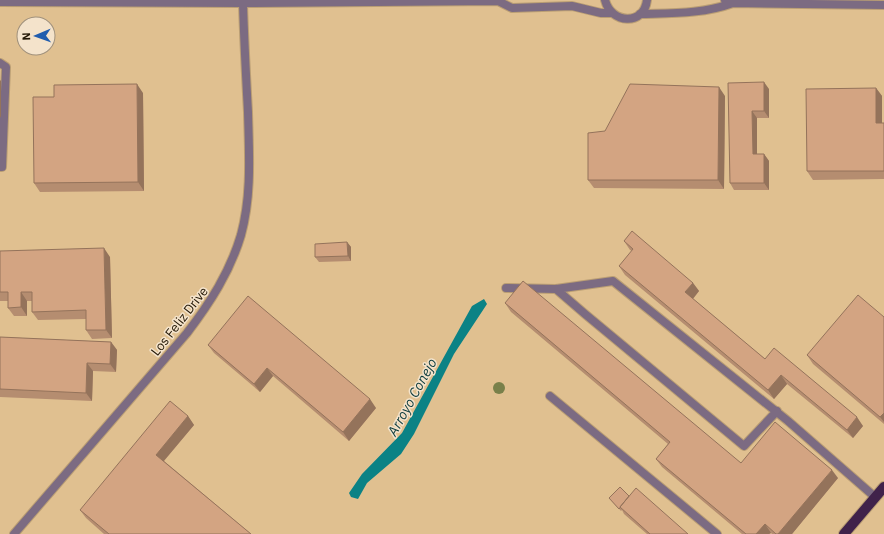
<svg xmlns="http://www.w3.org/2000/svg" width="884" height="534" viewBox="0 0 884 534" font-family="'IBM Plex Sans',sans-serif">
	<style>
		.water { fill: #0b8285 }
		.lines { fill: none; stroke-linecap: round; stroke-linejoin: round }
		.service-casing { stroke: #ba9e74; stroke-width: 10 }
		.minor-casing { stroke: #ba9e74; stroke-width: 10 }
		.primary-casing { stroke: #ba9e74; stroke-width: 12 }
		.service { stroke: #7c6b82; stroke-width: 8 }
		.minor { stroke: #7c6b82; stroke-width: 8 }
		.primary { stroke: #40224a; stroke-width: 10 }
		.tree { fill: #79804a }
		.wall { fill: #b58d70 }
		.shaded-wall { fill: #94735b }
		.building { fill: #d3a482; stroke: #94735b }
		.labels { text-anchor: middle; stroke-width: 3; stroke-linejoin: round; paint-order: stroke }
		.street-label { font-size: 13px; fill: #231705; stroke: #f4e3cb }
		.water-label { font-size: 14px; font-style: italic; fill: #0c3b3c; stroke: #f4e3cb }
	</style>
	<rect width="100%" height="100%" fill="#e0c090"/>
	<path class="water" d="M484 299 487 304 454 354 414 434 401 454 367 483 358 499 351 497 349 493 362 474 402 433 472 306Z"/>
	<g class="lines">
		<defs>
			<path id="service" d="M0 63 6 67 2 167H0
				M506 288 556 289 613 281 788 421 875 497
				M556 289 585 314 744 446 777 411
				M550 396 717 534"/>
			<path id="minor" d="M605 0C611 24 644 26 647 0
				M725 0 733 3 884 5
				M0 2 243 3 498 1 512 8 572 6 601 13H612
				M640 14C672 13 703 14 733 3
				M14 534 187 333C210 303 230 272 241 235 252 194 249 154 248 112 246 76 244 39 243 3"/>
			<path id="primary" d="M844 534 884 487"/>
		</defs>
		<use href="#service" class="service-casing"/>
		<use href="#minor" class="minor-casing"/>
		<use href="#primary" class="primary-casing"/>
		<use href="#service" class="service"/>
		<use href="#minor" class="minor"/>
		<use href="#primary" class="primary"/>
	</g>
	<circle class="tree" cx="499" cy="388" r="6"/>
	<path class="wall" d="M728 83 769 89V118H757V154H764L769 161V190H734L730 183Z
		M876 88 882 96V123H884V179L813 180 807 171Z
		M143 93 144 191 40 192 34 183 54 97Z
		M725 96 724 189 594 188 588 180 605 131Z
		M624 241 693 283 699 291 693 299 765 359 863 426 853 438 787 384 774 399 625 275 619 266 632 251 630 250Z
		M347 242 351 247V261L319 262 315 257Z
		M0 251 110 257 112 338 92 339 86 330V319L38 320 32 312V301H27V316H14L8 308V301H0Z
		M505 303 741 463 838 478 792 534H772L771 533 769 534H742L662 467 656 459 668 444 511 312Z
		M884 317V424L813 364 807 355Z
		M0 337 111 342 117 350 116 372 93 371 92 401 0 397Z
		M208 345 376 408 349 441 273 376 260 392 214 353Z
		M188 416 194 425 164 461 251 534H104L86 518 80 510Z
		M629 496 688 534H647L624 514 622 510 621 511 609 498Z"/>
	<path class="shaded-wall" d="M0 80 1 81V118L0 116Z
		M764 82 769 89V118L764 111Z
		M137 84 143 93 144 191 138 182Z
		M719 87 725 96 724 189 718 180Z
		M876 88 882 96V132L876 123Z
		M752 111 757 118V161L753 154Z
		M764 154 769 161V190L764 183Z
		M347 242 351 247V261L348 256Z
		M104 248 110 257 112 338 106 330Z
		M693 283 699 291 691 301 685 292Z
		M21 292 27 301V316L21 307Z
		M111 342 117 350 116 372 110 364Z
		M87 363 93 371 92 401 86 393Z
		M267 368 273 376 260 392 254 384Z
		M781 375 787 384 774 399 768 390Z
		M370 399 376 408 349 441 343 432Z
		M884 413V422L880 417Z
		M188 416 194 425 162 463 156 455Z
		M857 417 863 426 853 438 847 430Z
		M832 470 838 478 792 534H778Z
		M765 524 771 533 769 534H756Z"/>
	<path class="building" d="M764 82V111H752L753 154H764V183H730L728 83Z
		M137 84 138 182 34 183 33 97H54V85Z
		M630 84 719 87 718 180H588V133L605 131Z
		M876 88V123H884V171H807L806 89Z
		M632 231 693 283 685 292 765 359 774 348 857 417 847 430 781 375 768 390 619 266 633 249 624 241Z
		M347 242 348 256 315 257V244Z
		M104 248 106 330H86V310L32 312V292H21V307L8 308V292H0V251Z
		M523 281 741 463 775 422 832 470 778 534H776L765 524 756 534H746L656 459 670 442 505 303Z
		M858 295 884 317V413L880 417 807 355Z
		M248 296 370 399 343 432 267 368 254 384 208 345Z
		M0 337 111 342 110 364 87 363 86 393 0 389Z
		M170 401 188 416 156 455 251 534H109L80 510Z
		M620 487 629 496 620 507V508L619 509 609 498Z
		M636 488 688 534H650L620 507Z"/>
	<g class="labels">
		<g class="street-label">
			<text transform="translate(179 321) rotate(-52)" y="5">Los Feliz Drive</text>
		</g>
		<g class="water-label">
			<text transform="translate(412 397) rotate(-61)" y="5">Arroyo Conejo</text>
		</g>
	</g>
	<g transform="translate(36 36) rotate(268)"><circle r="19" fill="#f4e3cb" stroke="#a0917c"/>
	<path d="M0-3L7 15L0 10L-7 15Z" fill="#215dae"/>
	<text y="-6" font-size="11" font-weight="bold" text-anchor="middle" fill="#231705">N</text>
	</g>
</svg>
